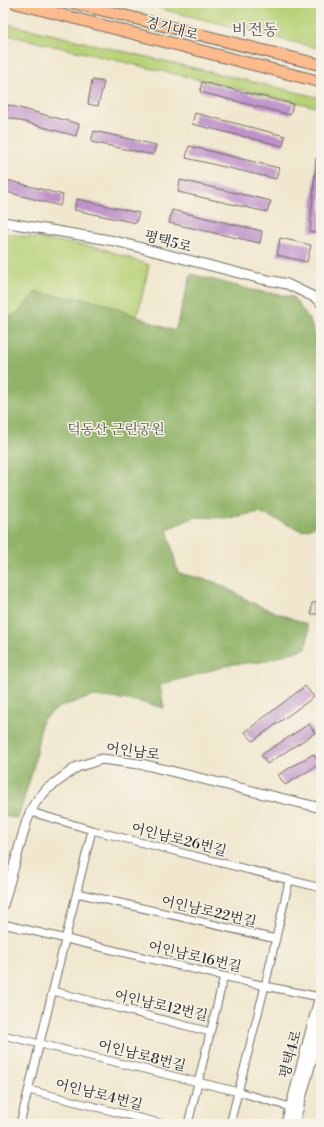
<svg xmlns="http://www.w3.org/2000/svg" width="324" height="1127" viewBox="0 0 324 1127" font-family="'Libre Bodoni','Noto Serif KR',serif">
	<style>
		.green { fill: #b7d177; stroke: #717e51 }
		.forest { fill: #91b368; stroke: #5e6f4a }
		.building { fill: #be92c9 }
		.lines { fill: none; stroke-linecap: round; stroke-linejoin: round }
		.minor-casing { stroke: #706d64; stroke-width: 9 }
		.tertiary-casing { stroke: #706d64; stroke-width: 11 }
		.primary-casing { stroke: #706d64; stroke-width: 13 }
		.minor { stroke: #fff; stroke-width: 7 }
		.tertiary { stroke: #fff; stroke-width: 9 }
		.primary { stroke: #fbbb8d; stroke-width: 11 }
		.labels { text-anchor: middle; stroke-width: 3; stroke-linejoin: round; paint-order: stroke }
		.street-label { font-size: 14px; fill: #2b2b2b; stroke: #f7f3e8 }
		.park-label { font-size: 14px; fill: #4e543e; stroke: #f7f3e8 }
		.quarter-label { font-size: 16px; fill: #5e4f62; stroke: #f7f3e8 }
	</style>
	<rect width="100%" height="100%" fill="#f7f3e8"/>
	<filter id="ink" filterUnits="userSpaceOnUse"><feTurbulence type="fractalNoise" baseFrequency=".025" numOctaves="2"/><feDisplacementMap in="SourceGraphic" scale="8" xChannelSelector="R" yChannelSelector="G"/><feConvolveMatrix kernelMatrix="1 2 1 2 8 2 1 2 1" color-interpolation-filters="sRGB"/></filter>
	<filter id="wash" filterUnits="userSpaceOnUse"><feTurbulence type="fractalNoise" baseFrequency=".012" numOctaves="4" result="noise"/><feDisplacementMap in="SourceGraphic" scale="16" xChannelSelector="R" yChannelSelector="G"/><feGaussianBlur stdDeviation="0.9" result="paint"/><feColorMatrix in="noise" values="0 0 0 0 0 0 0 0 0 0 0 0 0 0 0 0 0 1.4 0 .05"/><feComposite in="paint" operator="in"/></filter>
	<g filter="url(#wash)">
		<rect width="100%" height="100%" fill="#f0e7ce"/>
		<path class="green" d="M151 3H291L321 11V49L165 10Z
			M3 23 321 98V108L3 34Z
			M3 233 101 248 149 265 137 317 98 301 35 293 19 312 3 320Z"/>
		<path class="forest" d="M191 274 252 290 293 297 309 319 321 349V524L302 531 260 512 229 518 195 517 167 529 178 573 215 582 257 605 306 624 309 630 306 648 261 662 233 664 160 685 164 708 137 701 94 696 59 707 42 720 33 769 18 819 3 815V320L19 312 35 293 98 301 158 325 175 331Z"/>
		<g id="blocks">
			<path class="building" d="M92 80 104 82 98 106 88 104Z
				M202 82 293 104 290 115 200 92Z
				M8 105 79 124 76 136 6 117Z
				M195 113 285 136 283 146 192 124Z
				M94 131 156 145 153 155 91 142Z
				M189 146 279 168 276 179 186 158Z
				M316 158 321 159V232H310Z
				M3 179 63 195 60 206 3 191Z
				M180 180 271 201 267 212 178 192Z
				M77 199 139 213 136 223 74 210Z
				M172 210 262 231 260 243 169 223Z
				M280 238 311 245 307 262 277 255Z
				M321 602V614H311L312 603Z
				M305 686 314 697 253 741 245 732Z
				M309 724 315 733 267 764 261 755Z
				M313 754 320 764 285 785 278 775Z"/>
		</g>
	</g>
	<g filter="url(#ink)">
		<use href="#blocks" fill-opacity="0" stroke="#706d64" stroke-width="1"/>
		<g class="lines">
			<defs>
				<path id="minor" d="M31 812 92 830 321 888
					M77 893 276 939
					M3 924 265 986 320 997
					M53 991 210 1032
					M3 1035 239 1092 290 1107
					M29 1090 163 1124
					M20 1124 92 830
					M188 1124 224 976
					M230 1124 265 986 289 881"/>
				<path id="tertiary" d="M3 222 115 241 258 278 287 284 318 299 321 303
					M3 905 27 820 35 803 47 789 77 767 102 759 146 765 321 808
					M286 1124 321 992
					M294 1124 321 1026"/>
				<path id="primary" d="M16 3 321 82
					M74 3 321 65"/>
			</defs>
			<use href="#minor" class="minor-casing"/>
			<use href="#tertiary" class="tertiary-casing"/>
			<use href="#primary" class="primary-casing"/>
			<use href="#minor" class="minor"/>
			<use href="#tertiary" class="tertiary"/>
			<use href="#primary" class="primary"/>
		</g>
	</g>
	<g class="labels">
		<g class="street-label">
			<text transform="translate(172 28) rotate(15)" y="5">경기대로</text>
			<text transform="translate(168 241) rotate(15)" y="5">평택5로</text>
			<text transform="translate(133 751) rotate(8)" y="5">어인남로</text>
			<text transform="translate(179 839) rotate(14)" y="5">어인남로26번길</text>
			<text transform="translate(209 911) rotate(13)" y="5">어인남로22번길</text>
			<text transform="translate(195 956) rotate(13)" y="5">어인남로16번길</text>
			<text transform="translate(161 1005) rotate(13)" y="5">어인남로12번길</text>
			<text transform="translate(290 1054) rotate(-75)" y="5">평택4로</text>
			<text transform="translate(142 1055) rotate(14)" y="5">어인남로8번길</text>
			<text transform="translate(99 1094) rotate(14)" y="5">어인남로4번길</text>
		</g>
		<g class="park-label">
			<text x="116" y="434">덕동산 근린공원</text>
		</g>
		<g class="quarter-label">
			<text x="255" y="35">비전동</text>
		</g>
	</g>
	<rect width="324" height="1127" fill="none" stroke="#f7f3e8" stroke-width="16"/>
</svg>
